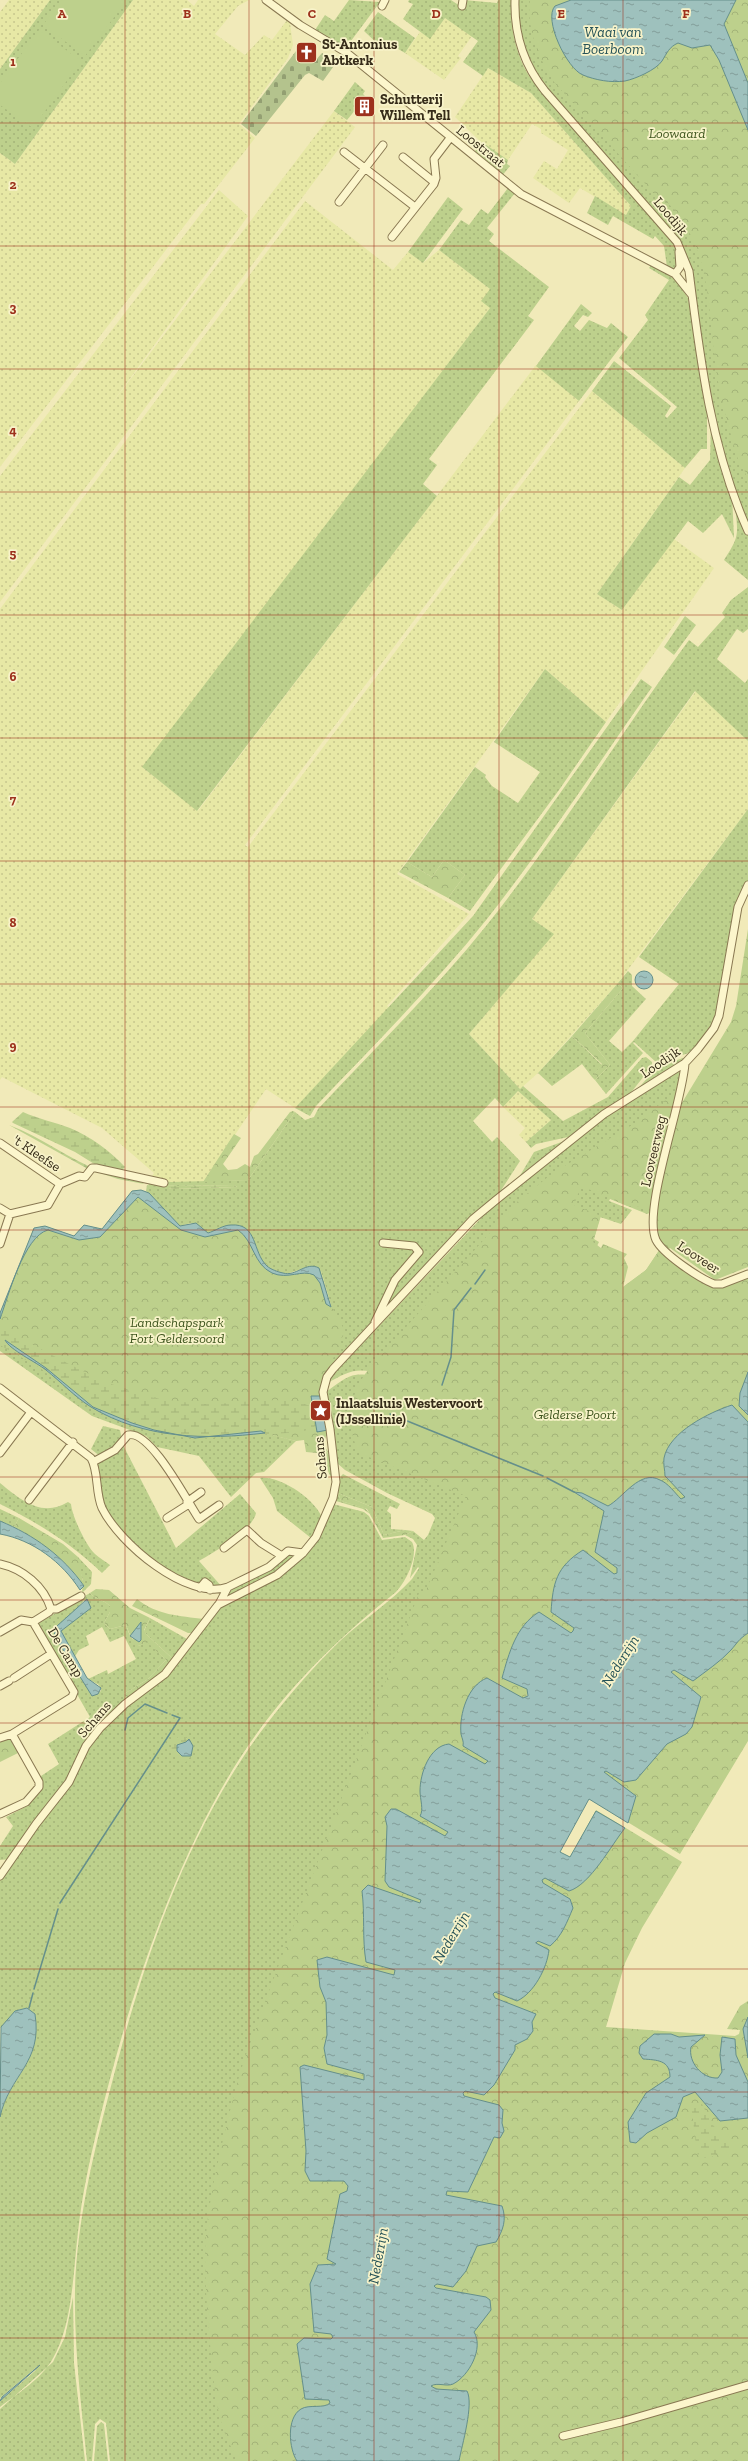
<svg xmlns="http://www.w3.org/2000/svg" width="748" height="2461" viewBox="0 0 748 2461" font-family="'Zilla Slab',serif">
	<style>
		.farmland { fill: url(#farmland-dots) }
		.grass { fill: url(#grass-dots); fill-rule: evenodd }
		.forest { fill: url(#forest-crowns) }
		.wetland { fill: url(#wetland-marsh) }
		.cemetery { fill: url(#cemetery-stones) }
		.pitch { fill: #bdd08c }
		.water { fill: url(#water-ripples); stroke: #658f8b }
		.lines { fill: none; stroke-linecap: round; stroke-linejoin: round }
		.stream { stroke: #658f8b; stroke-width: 1.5 }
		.minor-casing { stroke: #897852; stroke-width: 9 }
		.minor { stroke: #fcf6cc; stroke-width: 7 }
		.grid { fill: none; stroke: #9d311d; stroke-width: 1; stroke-opacity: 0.55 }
		.labels { text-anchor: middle; stroke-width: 3.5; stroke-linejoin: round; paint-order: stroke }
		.poi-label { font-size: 14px; font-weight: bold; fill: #362c19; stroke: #f8f3c9; text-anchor: start }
		.park-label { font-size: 14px; font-style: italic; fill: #3e551e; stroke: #f8f3c9 }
		.street-label { font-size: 14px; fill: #362c19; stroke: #f8f3c9 }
		.water-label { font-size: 15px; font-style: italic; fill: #265358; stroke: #f8f3c9 }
		.grid-label { font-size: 13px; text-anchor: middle; font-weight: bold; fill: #9d311d; stroke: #f8f3c9; stroke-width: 3.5; stroke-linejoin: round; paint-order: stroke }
	</style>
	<defs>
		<pattern id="farmland-dots" width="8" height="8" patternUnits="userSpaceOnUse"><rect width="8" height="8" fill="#e7e8a5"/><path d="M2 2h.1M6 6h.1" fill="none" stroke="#c7c78d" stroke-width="1.8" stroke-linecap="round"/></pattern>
		<pattern id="grass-dots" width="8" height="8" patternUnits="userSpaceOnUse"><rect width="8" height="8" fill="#bdd08c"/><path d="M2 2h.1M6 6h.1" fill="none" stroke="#a3b378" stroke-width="1.8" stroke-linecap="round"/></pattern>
		<pattern id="forest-crowns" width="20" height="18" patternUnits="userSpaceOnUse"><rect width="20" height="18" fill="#bdd08c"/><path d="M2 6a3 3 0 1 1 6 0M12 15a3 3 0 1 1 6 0" fill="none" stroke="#a3b378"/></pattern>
		<pattern id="wetland-marsh" width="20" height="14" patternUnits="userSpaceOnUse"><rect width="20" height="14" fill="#bdd08c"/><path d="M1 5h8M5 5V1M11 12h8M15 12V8" fill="none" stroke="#a3b378"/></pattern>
		<pattern id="cemetery-stones" width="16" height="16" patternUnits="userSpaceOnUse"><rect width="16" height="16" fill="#b4c38d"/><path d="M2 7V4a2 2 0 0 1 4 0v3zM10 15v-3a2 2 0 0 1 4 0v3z" fill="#939f72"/></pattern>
		<pattern id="water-ripples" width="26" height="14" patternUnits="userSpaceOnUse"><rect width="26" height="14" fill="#9ec1bd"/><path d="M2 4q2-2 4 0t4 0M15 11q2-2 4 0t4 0" fill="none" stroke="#829d99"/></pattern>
	</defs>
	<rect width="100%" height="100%" fill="#f1eab9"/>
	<path class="farmland" d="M9 0H50L0 69V12Z
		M133 0H187L194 6 198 0H249L238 6 215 34 245 55 264 35 272 40 287 20 290 23 293 45 288 58 239 124 255 138 204 204H201L0 467V153L15 164Z
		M445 18 472 36 458 56 461 58 444 80 405 53 420 32 430 38Z
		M488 68 531 93 631 206 626 215 580 188 569 203 533 178 544 161 557 169 568 150 541 133V129L532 124 508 160 480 141 455 117Z
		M334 111 355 127 0 602V476L219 190 248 216 110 406Z
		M305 201 393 270 408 252 423 263 439 250 490 289V308L143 768 198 811 536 365 579 401 245 845 248 847 592 391 685 468 597 594 622 610 674 539 714 568 606 722 545 669 397 874 469 914 387 1006 390 1008 295 1108 266 1089 203 1182H171L150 1179 154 1173 102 1128 2 1077 0 1080V609Z
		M696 691 748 741V809L618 983 538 1073 520 1089 469 1034 553 934 532 919Z
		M518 1091 551 1120 526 1142 519 1135 525 1128 503 1107Z"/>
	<path class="grass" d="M50 0H133L15 164 0 153V69Z
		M349 0 380 2 345 49 315 30 325 15 334 21Z
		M409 0H451L463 8 464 0 497 3 498 0H512C509 26 516 54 529 76L673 239 678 252 677 267 674 269 667 267 664 246 655 236 653 239 613 216 608 225 587 213 595 196 626 215 631 206 531 93 488 68 483 76 463 62 478 41 445 18 430 39 403 19 413 4 408 2Z
		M517 0H550L748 130V525L732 484 709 399 691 270 660 198 658 199 675 234 537 78 520 39Z
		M378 12 415 38 405 53 388 43 383 49 364 31Z
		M355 82 365 91 363 94 366 97 347 120 334 111Z
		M482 142 508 160 507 164 510 166 501 177 472 155Z
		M508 188 515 193 487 228 494 234 489 241 549 287 528 316 534 320 429 459 437 465 423 484 437 496 197 811 142 767 490 308 481 301 490 289 439 250 461 220 469 225 481 209 488 214Z
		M448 197 463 209 423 263 408 252Z
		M652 264 676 280 688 298 707 408V449H701L685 468 592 391 614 361 671 406 665 416 667 418 677 407 619 358 648 320 645 315 669 280 649 268Z
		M581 304 592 313 588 317 583 315 574 326 580 331 589 320 607 328 611 323 628 337 579 401 536 366Z
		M711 425 732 495 734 538 722 514 703 533 688 521 622 610 597 594 679 477 690 485 710 460Z
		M735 506 748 535V580L724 560C740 536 738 534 735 506Z
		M748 587V629L743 633 737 629 717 659 745 683 748 679V741L695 691 532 919 554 934 469 1034 520 1089 523 1086 563 1121 608 1097 642 1058 646 1057 652 1062V1066L629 1095 573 1136 536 1144 531 1148 526 1142 551 1120 518 1091 503 1107 495 1098 473 1121 492 1142 497 1137 520 1161 498 1195 272 1435 296 1441 264 1472 256 1473 231 1497 199 1456 157 1447 146 1436 92 1416 0 1351V1319L75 1239 161 1220 214 1239 172 1225 322 1291 331 1305 321 1271 308 1267 286 1274C280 1273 271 1270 267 1266 252 1252 258 1224 231 1225 223 1225 215 1231 208 1233L191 1223 180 1226 146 1191 147 1185 175 1189 237 1187 234 1185 177 1186 147 1183 148 1178 171 1182 248 1180 295 1112 305 1120 314 1117 318 1109C374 1049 434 991 486 926 559 835 620 734 689 640L698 647 725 617 722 613 731 600Z
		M685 616 696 625 674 655 664 647Z
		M545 669 606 722 559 790 470 911 448 898 465 875 444 860 432 877 407 862 475 767 486 775 485 777 492 786 518 803 540 772 494 742Z
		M641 679 652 687C598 764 546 844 487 919 434 985 374 1045 316 1106L310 1116 295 1108 473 916Z
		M748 809V881L742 890 719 1010 712 1027 692 1052 657 1063 634 1042 633 1043 643 1053 606 1094 595 1080 610 1065 585 1033 623 988 618 983 628 971 632 975V986L646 999 609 1041 622 1052 633 1041 679 984 639 957Z
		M572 1036 602 1065 592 1077 582 1064 552 1086 538 1073Z
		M689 1056V1057L635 1092 657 1067Z
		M677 1071 682 1074 652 1212 647 1214 610 1199 609 1201 632 1210 621 1224 600 1217 594 1239 599 1242 597 1246 623 1287 646 1270 660 1249 713 1288 443 1744 348 2185 296 2461H110L106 2423 100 2419 95 2424 92 2461H87C81 2404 74 2347 75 2289 77 2222 93 2155 110 2090 142 1965 187 1828 266 1725 289 1695 314 1666 341 1640 364 1619 391 1602 412 1579L419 1568 418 1567 410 1578 417 1545 413 1539 405 1535 413 1531 424 1540 428 1535 435 1518 432 1514 387 1493 345 1470 337 1463 326 1392C349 1375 354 1370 383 1379L382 1374C356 1367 349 1371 326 1384V1382L488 1211 598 1122Z
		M567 1140 518 1179 534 1152Z
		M103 1426 120 1430 122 1440 101 1457 91 1449Z
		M326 1433 324 1446 333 1458V1482L324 1462 332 1458 322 1446Z
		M123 1445 176 1548 240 1494 256 1513C253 1530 214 1552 199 1561L223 1588 194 1585 148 1558 118 1528 103 1507 95 1465Z
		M343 1474 400 1504 397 1509 390 1506 387 1511 391 1514V1529L405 1530 384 1535 372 1507 338 1493 341 1501 365 1508 370 1514 363 1509 336 1501 338 1479Z
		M260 1478C280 1475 317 1500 323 1520L311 1538 277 1511 273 1498Z
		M0 1483C21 1500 42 1518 68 1502L71 1504C72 1516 86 1546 95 1554 99 1558 105 1561 110 1565L102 1573C71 1543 38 1523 0 1504Z
		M333 1504 364 1512 369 1516 382 1540 405 1537 412 1542C419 1555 406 1582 396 1592 343 1634 295 1680 255 1736 179 1842 130 1995 99 2122 90 2158 82 2195 78 2232 73 2272 73 2325 52 2360 41 2379 17 2394 0 2407V2401L35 2371 38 2366 0 2398V2117C9 2076 43 2063 35 2014L27 2008 18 2010 0 2028V1880L46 1814 88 1747 121 1710 156 1684 216 1609 295 1563Z
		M0 1509 19 1518 14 1527 0 1521Z
		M298 1552 274 1574 225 1599 229 1589 287 1555Z
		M78 1557 92 1572 91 1584 82 1593 83 1580 77 1562Z
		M90 1593C96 1600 103 1599 110 1606V1612L104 1623 110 1629 126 1625 130 1636 139 1646 147 1641 166 1660 148 1679 124 1694 127 1701 114 1711 11 1859 0 1860V1846L13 1826 6 1817 27 1806 43 1785 38 1778 59 1764 48 1744 90 1717 37 1624ZM84 1600 90 1608 61 1631 74 1658 79 1650 89 1645 86 1636 102 1627 110 1642 124 1636 136 1659 108 1674 107 1670 88 1679 99 1685 101 1691 92 1696 54 1635Z
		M150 1618 187 1639 174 1660 146 1634 144 1631Z
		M73 2297 74 2363 85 2461H0V2409L53 2362 65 2337Z
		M101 2422 104 2424 108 2461H94L97 2426Z"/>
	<path class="forest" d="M530 0H748V481L743 466H740C732 438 723 410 718 381 706 313 716 243 659 195L656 196 554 82C539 59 526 28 530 0Z
		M444 860 465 875 448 898 399 872 407 862 432 877Z
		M748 929V1267L715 1280 670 1248 668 1250C662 1243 658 1238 656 1229 652 1195 672 1140 680 1106L731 1022 736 1006Z
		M618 983 623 988 585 1033 610 1065 595 1080 592 1077 602 1064 572 1036Z
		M672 1095 678 1096 652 1208 628 1206 581 1186 574 1205 601 1216 593 1242 601 1248 603 1244 627 1254 624 1258 628 1267 623 1287 646 1270 660 1249 697 1278 713 1287 748 1276V1430L618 1572 527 1695 448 1834 420 1904 395 1972 364 2079 336 2263 332 2404 323 2461H241C219 2437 215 2394 212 2364 208 2326 205 2289 205 2252 206 2219 213 2185 220 2153 231 2106 241 2060 261 2017L260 2015 419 1593 424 1595 466 1496 359 1453C345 1424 349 1394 368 1370L519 1200 553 1173 637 1122Z
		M293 1111 295 1112 248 1180 203 1182 234 1134 241 1138 223 1164 228 1170 237 1169 245 1164 250 1167 254 1156 258 1154 290 1112Z
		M141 1190 149 1193 180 1226 196 1223 208 1233C215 1231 223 1226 231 1225 263 1222 252 1271 286 1274 294 1275 304 1267 312 1266L321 1271 330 1304 345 1331 323 1382 329 1435 326 1436 322 1446 332 1459 324 1462 317 1453 306 1452 304 1440 296 1441 271 1435V1432L196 1435 0 1336V1313L34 1228 45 1226 74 1236 84 1225 102 1229 132 1191Z
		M338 1493 372 1507 384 1535 405 1530 413 1531 405 1535 383 1538 367 1509 341 1501Z
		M19 1518 63 1544 78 1557 84 1586C66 1560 42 1542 14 1527Z
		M748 1581V1741L680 1854 588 1798 604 1771 674 1669Z
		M96 1589 109 1590 130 1608 150 1618 144 1630 146 1634 174 1660 161 1677 127 1701 124 1694 148 1679 166 1660 147 1642 139 1646 135 1644 133 1639 141 1640V1623L135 1633 130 1635 126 1625 110 1629 104 1623 110 1612V1606C103 1599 96 1600 90 1593Z
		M137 1599C156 1615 180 1616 204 1619L194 1633H188L132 1606Z
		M9 1737 18 1753 0 1762V1740Z
		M596 1810 682 1862 642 1928 625 1963 606 2027 735 2036 739 2034 740 2030 727 2029 740 2006 748 2001V2461H431C431 2403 430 2344 434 2287 445 2138 483 1980 558 1851L570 1857Z"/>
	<path class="wetland" d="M23 1112C38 1119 55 1122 70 1128 91 1137 109 1150 125 1167L120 1172 96 1165 75 1152 13 1123 12 1122Z
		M9 1125C42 1137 69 1160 103 1172 111 1175 140 1179 144 1184L118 1179 88 1169Z
		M148 1183 177 1186 234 1185 237 1187 175 1189 149 1186Z
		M0 1327C47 1351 110 1391 161 1399 175 1401 190 1403 204 1404 238 1405 280 1393 313 1407L316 1426 302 1432 197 1439 172 1436 131 1425 104 1415 84 1403 40 1368 3 1347 0 1345Z
		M181 1735 189 1739 186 1742 185 1755 191 1756 186 1762 178 1761 171 1752 173 1741Z
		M691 2104H702L712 2124 734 2148H722C716 2157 705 2162 697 2153Z"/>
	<path class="cemetery" d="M296 51 311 63 315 61 322 53 336 63 323 81 309 73 305 75 256 136 241 124Z"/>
	<path class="pitch" d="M62 0H127L85 56 43 25Z
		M39 30 81 61 33 128 0 105V83Z"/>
	<path class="water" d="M571 0H736L724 24 748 83V130L719 60 710 45 692 48 678 43C669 47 667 53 662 61 656 70 635 79 625 81 611 83 595 80 583 75 567 69 543 19 555 6Z
		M635 980a9 9 0 1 1 18 0a9 9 0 1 1-18 0Z
		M141 1190 149 1193 180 1226 196 1223 208 1233C215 1231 223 1225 231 1225 258 1223 252 1252 267 1266 270 1269 278 1272 283 1273 296 1277 306 1261 319 1268L331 1307 326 1304 320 1283 314 1275C302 1269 288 1280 272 1273 253 1264 254 1241 238 1230L205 1237 181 1230 138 1197 100 1237 79 1240 48 1230C24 1236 8 1297 0 1319V1313L34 1228 45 1226 74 1236 84 1225 102 1229 132 1191Z
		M5 1340 46 1368 93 1407 132 1423 154 1430 195 1438 261 1431 265 1433C206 1440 144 1439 91 1407 75 1397 61 1382 46 1370 36 1362 10 1350 5 1340Z
		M748 1372V1415L739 1406 740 1393Z
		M311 1396H321L328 1430 317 1432Z
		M732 1405 748 1422V1633C738 1640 738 1642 731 1650 720 1662 706 1671 693 1681L674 1670 671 1672 701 1697 692 1727 686 1734 667 1744 636 1780 624 1782 606 1771 604 1772 636 1796 628 1823 589 1799 560 1852 570 1857 596 1811 625 1828C612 1844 590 1885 569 1891L545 1878 542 1880 543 1883 570 1899 573 1908C567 1922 562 1936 550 1946L538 1941 536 1943 549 1950C547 1968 534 1993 517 2001L495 1992 493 1994 495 1998 536 2014 532 2022 533 2031 527 2039 515 2045V2050L494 2085 484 2095 465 2091 463 2093 464 2096 499 2105 503 2110 502 2123 504 2131 500 2138 494 2137 468 2192 447 2191 446 2195 502 2206C507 2220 503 2230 496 2242L477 2246 466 2271 453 2287 437 2284 434 2286 436 2288 486 2297 490 2300 491 2310 474 2332C484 2348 469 2376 453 2384 447 2387 437 2382 431 2386L436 2389 467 2391C474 2404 462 2445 459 2461H297C289 2449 286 2418 301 2409 309 2404 324 2409 330 2403L329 2400 305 2399 297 2344 304 2338 331 2339 333 2337 331 2334 314 2332 310 2284 318 2265 336 2264 327 2259 340 2194 347 2191 348 2186 344 2181H310L305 2171 306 2151 300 2067 304 2065 364 2080V2074L327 2064 324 2048 327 2035 326 2002 320 1987 317 1960 327 1957 394 1975 395 1970 366 1962C362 1938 365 1915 362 1891L368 1885 420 1903 421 1900 389 1887 385 1881 387 1826 385 1817 391 1809H396L445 1836 448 1832 420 1816C424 1810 420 1799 420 1791 420 1774 429 1746 449 1744L485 1764 488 1761 463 1746C464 1741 462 1739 461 1734 459 1714 468 1685 487 1678L523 1698 528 1696 527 1689 502 1678C509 1653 516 1626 539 1612L571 1633 573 1631 574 1628 551 1612C553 1583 556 1567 583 1550L614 1574 617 1573V1568L595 1552 604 1511 574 1492 582 1493 608 1506C623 1498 640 1469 660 1480 668 1483 675 1493 681 1499L685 1497 665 1476C665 1470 663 1464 664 1458 669 1432 710 1412 732 1405Z
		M0 1521C34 1535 63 1556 84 1586L80 1590C62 1562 33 1540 0 1534Z
		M87 1599 91 1608 61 1631 87 1678 101 1688 98 1694 92 1696 54 1635 57 1626Z
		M141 1622V1640L139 1642 130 1636Z
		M189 1739 193 1746 191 1756H182L177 1751V1745L186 1742Z
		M27 2008 35 2014C43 2063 9 2075 0 2117L1 2027 15 2011Z
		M748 2017V2058L743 2029Z
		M654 2034H671L679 2037 705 2035 691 2047C688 2062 702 2079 718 2078L722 2072 720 2055 722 2037 735 2039 736 2055 748 2082V2118L720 2121 695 2092 683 2097 676 2117 647 2133 636 2143 630 2142 628 2122 646 2093 670 2077C670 2060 657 2060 643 2059L639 2053 640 2046Z
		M40 2365 0 2401 2 2397Z"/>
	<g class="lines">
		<path class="stream" d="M475 1284 485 1270
			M442 1385 451 1357 454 1310 471 1288
			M390 1414 543 1476
			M547 1478 574 1492
			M125 1730 128 1718 145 1704 167 1713
			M60 1903 180 1718 172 1715
			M34 1989 58 1909
			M29 2008 33 1993"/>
		<defs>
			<path id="minor" d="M266 0 300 25 347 53 521 194 675 274 691 294
				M515 0C514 34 523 64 545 91L677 242 689 271C700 359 711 449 748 531
				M382 6 385 0
				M462 6 463 0
				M344 152 415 207
				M403 157 434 182
				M339 202 383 145
				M392 237 434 184 436 178 434 159 450 138
				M675 274 680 267 679 252
				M685 1063C683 1102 642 1210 656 1240 663 1254 699 1278 714 1284H722L748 1274
				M0 1143 60 1184 48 1205 10 1214
				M60 1184 79 1176 85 1177 92 1168H96L164 1183
				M0 1208 10 1214 0 1244
				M375 1322 395 1280 419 1252 414 1246 383 1243
				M0 1388 91 1458C99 1472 95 1492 102 1508 119 1543 187 1601 228 1587
				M0 1453 31 1412
				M93 1462 115 1450 128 1435C150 1429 187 1501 199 1519L219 1505
				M29 1500 73 1442
				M187 1502 201 1492
				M167 1518 189 1504
				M224 1548 247 1530 261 1543 282 1556
				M0 1564C23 1569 44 1586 51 1609
				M200 1588 205 1582 209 1585 210 1590
				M219 1604 228 1587 269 1567 288 1551 303 1553
				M0 1632 21 1620 33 1622 49 1612 51 1609H57L81 1596
				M14 1678 51 1654
				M0 1686 9 1681
				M0 1738 12 1734
				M0 1814 26 1802 39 1787V1782L12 1734 72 1697 74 1692 33 1622
				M0 1876 36 1824 69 1782 86 1746 100 1728 125 1704 165 1674 218 1605 277 1575 303 1553 316 1537 333 1498 336 1482 330 1429 323 1392 327 1377 333 1369 473 1219 496 1200 604 1114 685 1063 698 1049 714 1028 719 1016 738 907 748 885
				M563 2436 621 2422 748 2385"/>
		</defs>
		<use href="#minor" class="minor-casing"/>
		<use href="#minor" class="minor"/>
	</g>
	<path class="grid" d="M125 0V2461M249 0V2461M374 0V2461M499 0V2461M623 0V2461M0 123H748M0 246H748M0 369H748M0 492H748M0 615H748M0 738H748M0 861H748M0 984H748M0 1107H748M0 1230H748M0 1354H748M0 1477H748M0 1600H748M0 1723H748M0 1846H748M0 1969H748M0 2092H748M0 2215H748M0 2338H748"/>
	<defs>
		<symbol id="church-square" viewBox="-11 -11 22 22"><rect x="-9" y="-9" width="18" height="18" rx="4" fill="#9d311d" stroke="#f8f3c9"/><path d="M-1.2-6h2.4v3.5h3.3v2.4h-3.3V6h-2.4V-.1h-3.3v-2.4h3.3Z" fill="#fff"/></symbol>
		<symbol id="building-square" viewBox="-11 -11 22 22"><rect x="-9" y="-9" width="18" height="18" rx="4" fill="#9d311d" stroke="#f8f3c9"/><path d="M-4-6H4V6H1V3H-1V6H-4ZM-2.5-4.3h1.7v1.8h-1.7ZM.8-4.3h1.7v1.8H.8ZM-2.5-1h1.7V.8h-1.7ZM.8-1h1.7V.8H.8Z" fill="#fff"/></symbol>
		<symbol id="sight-square" viewBox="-11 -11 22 22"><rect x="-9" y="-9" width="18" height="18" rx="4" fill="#9d311d" stroke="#f8f3c9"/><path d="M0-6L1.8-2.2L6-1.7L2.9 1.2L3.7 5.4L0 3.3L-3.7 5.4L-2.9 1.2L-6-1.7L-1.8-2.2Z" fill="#fff"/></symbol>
	</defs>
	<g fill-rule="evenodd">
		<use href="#church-square" x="294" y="40" width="25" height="25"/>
		<use href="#building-square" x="352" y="94" width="25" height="25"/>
		<use href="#sight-square" x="308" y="1398" width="25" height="25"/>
	</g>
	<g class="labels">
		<g class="poi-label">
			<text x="322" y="49">St-Antonius<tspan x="322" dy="16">Abtkerk</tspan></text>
			<text x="380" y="104">Schutterij<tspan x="380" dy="16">Willem Tell</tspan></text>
			<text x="336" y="1408">Inlaatsluis Westervoort<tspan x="336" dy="16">(IJssellinie)</tspan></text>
		</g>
		<g class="park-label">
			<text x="677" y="138">Loowaard</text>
			<text x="177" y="1327">Landschapspark<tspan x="177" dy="16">Fort Geldersoord</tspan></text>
			<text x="575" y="1419">Gelderse Poort</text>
		</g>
		<g class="street-label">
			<text transform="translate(481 146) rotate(39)" y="5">Loostraat</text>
			<text transform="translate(671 216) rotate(50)" y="5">Loodijk</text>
			<text transform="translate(660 1062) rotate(-34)" y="5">Loodijk</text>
			<text transform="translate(653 1151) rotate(-77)" y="5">Looveerweg</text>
			<text transform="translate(37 1153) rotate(34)" y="5">'t Kleefse</text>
			<text transform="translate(699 1257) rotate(33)" y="5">Looveer</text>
			<text transform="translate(320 1458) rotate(-95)" y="5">Schans</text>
			<text transform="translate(66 1652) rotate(59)" y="5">De Camp</text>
			<text transform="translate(94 1719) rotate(-49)" y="5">Schans</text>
		</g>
		<g class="water-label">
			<text x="613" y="37">Waai van<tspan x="613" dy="17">Boerboom</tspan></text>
			<text transform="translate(620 1661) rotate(-58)" y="5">Nederrijn</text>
			<text transform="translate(451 1937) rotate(-59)" y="5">Nederrijn</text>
			<text transform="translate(378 2256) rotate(-80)" y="5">Nederrijn</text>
		</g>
	</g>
	<g class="grid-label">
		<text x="62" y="18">A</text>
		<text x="187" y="18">B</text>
		<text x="312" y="18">C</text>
		<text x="436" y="18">D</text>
		<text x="561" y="18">E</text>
		<text x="686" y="18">F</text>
		<text x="13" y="66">1</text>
		<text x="13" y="189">2</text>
		<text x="13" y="312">3</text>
		<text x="13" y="435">4</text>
		<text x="13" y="558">5</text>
		<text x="13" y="681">6</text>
		<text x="13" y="804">7</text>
		<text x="13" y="927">8</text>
		<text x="13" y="1050">9</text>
	</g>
</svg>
